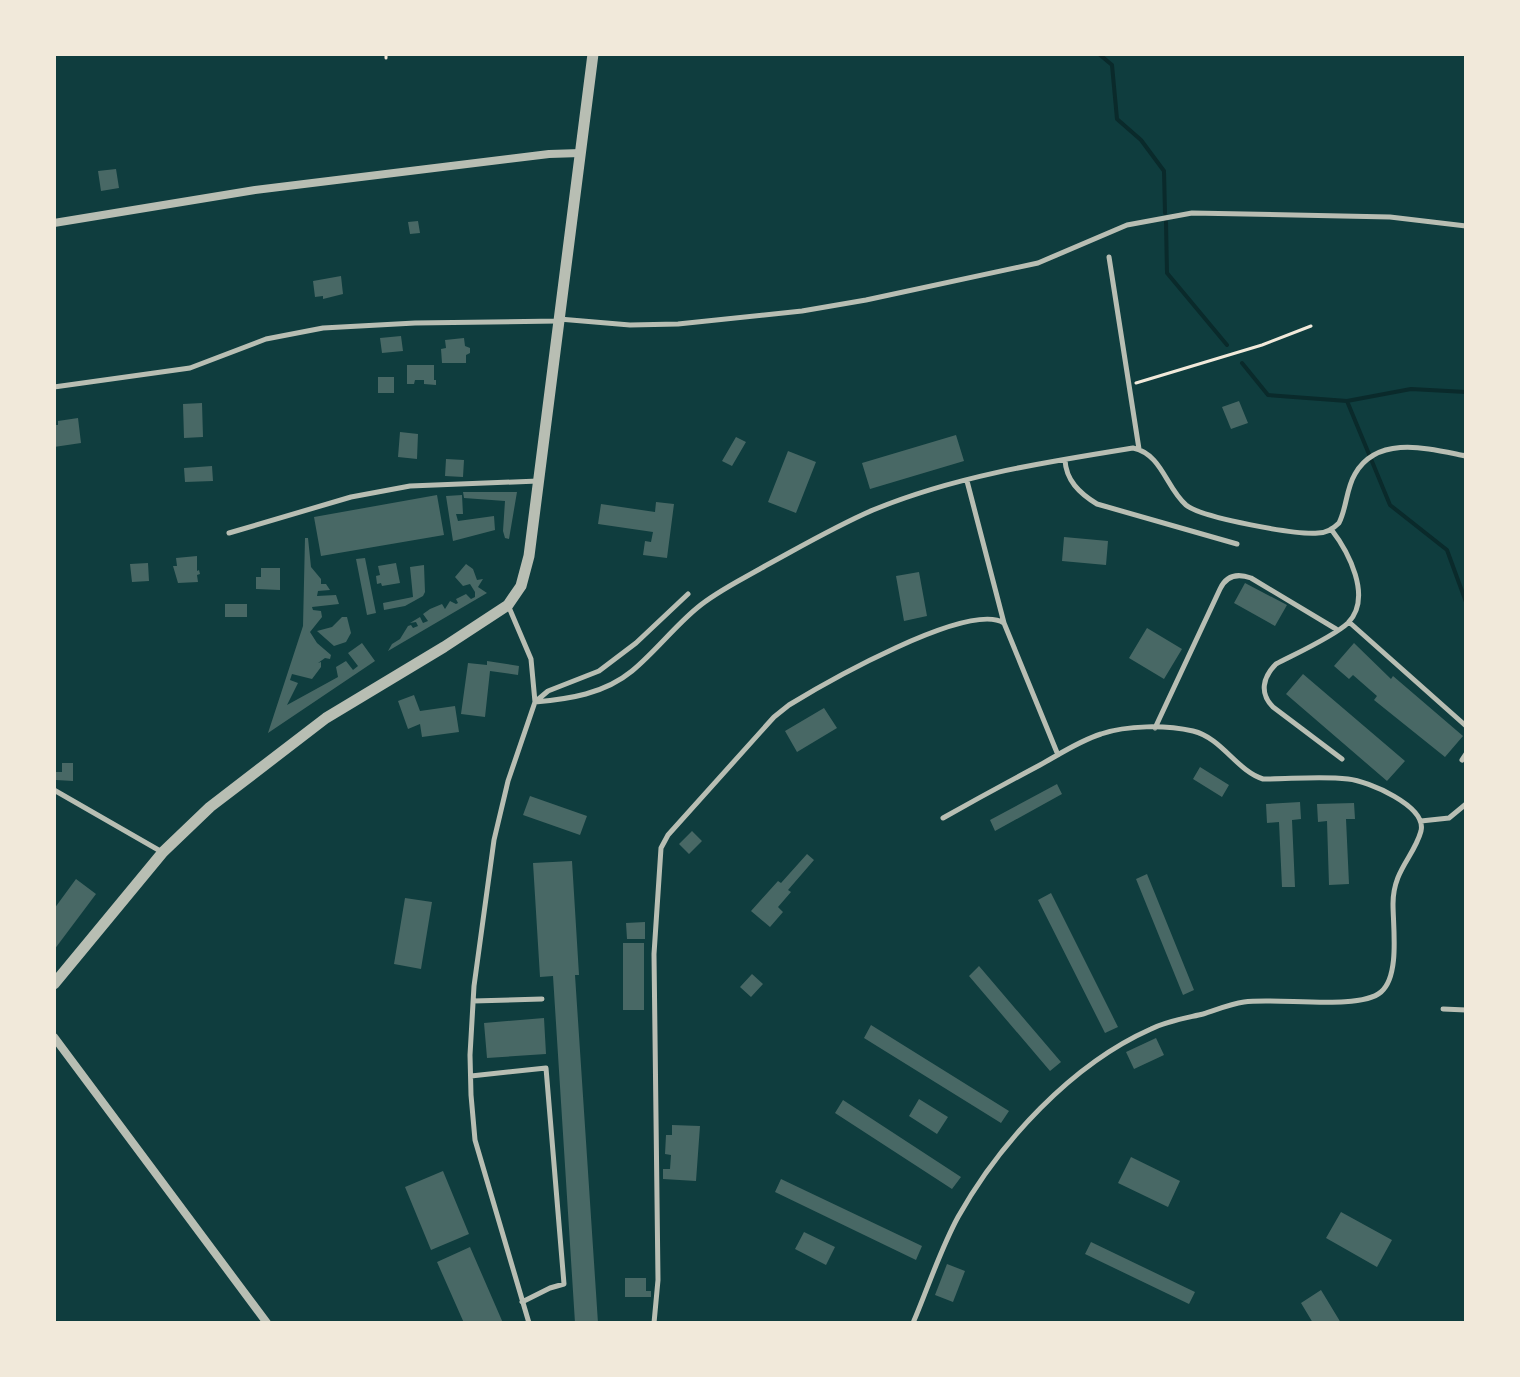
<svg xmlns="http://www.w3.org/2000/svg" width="1520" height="1377" viewBox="0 0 1520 1377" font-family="Literata,serif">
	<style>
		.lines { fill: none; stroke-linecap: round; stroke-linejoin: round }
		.stream { stroke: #0a2a2b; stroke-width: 4 }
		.building { fill: #486865 }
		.path { stroke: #f1e9da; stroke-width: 3 }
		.service { stroke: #b8beb3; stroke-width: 5 }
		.minor { stroke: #b8beb3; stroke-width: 8 }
		.tertiary { stroke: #b8beb3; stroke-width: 11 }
	</style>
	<rect width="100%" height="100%" fill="#0f3d3e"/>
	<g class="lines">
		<path class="stream" d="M1099 54 1112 65 1117 119 1141 140 1164 171 1165 213
			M1166 222 1167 273 1227 345
			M1242 363 1268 395 1347 401 1411 389 1466 392
			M1347 401 1390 505 1447 550 1466 602"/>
	</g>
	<path class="building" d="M116 169 119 188 101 191 98 171Z
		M418 221 420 233 410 234 408 222Z
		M341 276 343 294 323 299V296L315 297 313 281Z
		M401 336 403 351 382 353 380 338Z
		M464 338 465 346 470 348V353L466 355V363H442L441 349 446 348 445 340Z
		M407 365H434V380H436V385L424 384V380H415L414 384H407Z
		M378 377H394V393H378Z
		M1239 401 1248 423 1231 429 1222 407Z
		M202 403 203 437 184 438 183 404Z
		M78 418 81 443 54 447V425H58V421Z
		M400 432 418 434 417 459 398 457Z
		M956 435 964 461 870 489 862 463Z
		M736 437 746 442 732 466 722 461Z
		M788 451 816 462 796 513 768 502Z
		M446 459 464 460 463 477 445 476Z
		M212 466 213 481 185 482 184 468Z
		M463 492H517L509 539 505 538 503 531 505 501 464 498Z
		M437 495 444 535 321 556 314 517Z
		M462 495 463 514H456L458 521 494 516 495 530 453 541 446 496Z
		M656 502 674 504 667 558 643 555 645 541 651 542 653 532 598 524 601 504 655 512Z
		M1064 537 1108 541 1106 565 1062 561Z
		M305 538H308L311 567 321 579V584H326L330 590 318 591 317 596 336 595 339 604 312 607 313 610 321 611 322 617 310 632 317 643 331 655 330 659 325 658 318 663 321 662V667L312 679 292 674 290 680 298 683 287 705 338 677 336 667 346 661 353 670 358 666 348 653 362 643 375 661 268 733 303 626Z
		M197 556V571L199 570 200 574 197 575 198 582 178 583 173 566H177L176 558Z
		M365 558 376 613 367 615 356 559Z
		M148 563 149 581 132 582 130 564Z
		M396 563 400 583 382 586 381 583 377 584 376 576 380 575 378 566Z
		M466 564 473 569 477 580 483 579 478 587 487 593 388 651 392 644 400 639 408 626 411 625 413 628 418 626 416 622 410 623 420 617 423 623 428 621 423 614 430 609 442 604 445 609 450 601 456 604 458 603 456 599 466 594 471 599 475 597V592L470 584 463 586 455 577Z
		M424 565 425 592 423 596 405 606 384 610 383 603 413 597 410 567Z
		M261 568H280V590L256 589V577H261Z
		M919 572 927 616 904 621 896 576Z
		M1245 583 1287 605 1275 626 1234 603Z
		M225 604H247V617H225Z
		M342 617H347L351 633 346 642 334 646 317 631 332 627Z
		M1147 628 1182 649 1164 679 1129 658Z
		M1354 643 1391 679 1393 676 1463 736 1445 757 1374 700 1377 696 1353 675 1349 679 1334 666Z
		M487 661 519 666 518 675 490 671 485 717 461 714 468 663 487 665Z
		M1303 674 1405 761 1387 781 1286 694Z
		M414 695 420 711 455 706 459 732 422 737 420 724 408 729 398 701Z
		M824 708 837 728 797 752 785 731Z
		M62 763H73V781L56 780V772H62Z
		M1200 767 1229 785 1222 797 1193 779Z
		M1057 784 1062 794 995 831 990 820Z
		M530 796 587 816 580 835 523 815Z
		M1300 802 1301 819 1292 820 1295 887H1282L1279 822 1267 823 1266 804Z
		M1354 803 1355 819H1346L1349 884 1329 885 1327 821 1318 822 1317 804Z
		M692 831 702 841 689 854 679 844Z
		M807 854 814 860 788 890 791 892 778 907 783 912 770 927 751 911 778 881 781 883Z
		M572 861 579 975H575L598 1323H575L553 976 540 977 533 863Z
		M1147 874 1194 990 1183 995 1136 879Z
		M76 879 96 894 54 950V909Z
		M1051 893 1118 1027 1105 1033 1038 900Z
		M405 898 432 902 421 969 394 964Z
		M645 922V939H627L626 923Z
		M623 943H644V1010H623Z
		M979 966 1061 1062 1050 1071 969 976Z
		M752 974 763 984 751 997 740 987Z
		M544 1018 546 1054 487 1058 484 1023Z
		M871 1025 1009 1111 1001 1123 864 1038Z
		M1156 1038 1164 1055 1134 1069 1126 1052Z
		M919 1099 948 1117 937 1134 909 1116Z
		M843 1100 961 1177 952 1189 835 1113Z
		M672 1125 700 1126 696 1181 663 1179V1169H670L671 1155 665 1154 666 1135H672Z
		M1131 1157 1180 1181 1168 1207 1118 1183Z
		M443 1171 469 1234 431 1250 405 1187Z
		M781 1179 922 1246 916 1260 775 1192Z
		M1341 1212 1392 1240 1377 1267 1326 1238Z
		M804 1232 835 1247 826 1265 795 1249Z
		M1091 1242 1195 1292 1189 1304 1085 1254Z
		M470 1247 503 1323H464L437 1262Z
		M947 1264 965 1271 953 1302 935 1295Z
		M625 1278H646V1291H651V1297H625Z
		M1321 1290 1341 1323H1313L1301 1303Z"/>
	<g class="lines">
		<path class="path" d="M386 54V58
			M1136 383 1262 345 1311 326"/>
		<path class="service" d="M1109 257 1139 449
			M559 319 630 325 678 324 802 311 866 300 1038 263 1127 225 1192 213 1390 217 1466 226
			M54 387 190 368 266 339 323 328 415 323 558 321
			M1065 460C1066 480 1079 493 1097 504L1237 544
			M967 481 1004 623
			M1331 529C1348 551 1373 597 1348 623 1333 637 1295 654 1276 664 1263 677 1259 693 1273 707L1342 759
			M229 533 351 497 410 486 538 481
			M508 605 531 659 535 702C569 699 604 694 632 671 655 652 674 627 697 608 717 591 743 579 765 566 800 547 836 526 873 510 955 476 1046 462 1133 448 1162 454 1166 488 1186 505 1202 518 1296 535 1318 533 1326 533 1333 529 1339 523 1347 507 1346 489 1355 474 1378 434 1430 449 1466 456
			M1349 622 1466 726
			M1155 728 1220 589C1226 576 1237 573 1251 578L1336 629
			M1462 760 1466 754
			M54 790 162 852
			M1421 821 1449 818 1466 804
			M473 1001 542 999
			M1443 1009 1466 1010
			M471 1076 546 1068 564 1284 550 1288 522 1302
			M529 1323 475 1140 471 1095 470 1055 474 986 494 840 508 781 535 702 548 691 599 671 636 643 688 594
			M654 1323 658 1280 654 954 661 848 668 835 774 717 789 705C825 683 968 601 1004 623L1058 755
			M913 1323C928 1288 940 1250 958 1217 1000 1142 1072 1064 1151 1029 1167 1021 1186 1018 1203 1014 1216 1010 1230 1004 1244 1002 1277 997 1359 1011 1381 992 1400 976 1393 927 1393 904 1393 870 1414 857 1421 831 1427 806 1368 781 1348 779 1321 776 1291 779 1263 779 1237 771 1222 738 1193 731 1166 725 1127 725 1101 734 1079 741 1060 754 1040 765 1008 782 975 800 943 818"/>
		<path class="minor" d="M54 223 255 190 549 154 581 153
			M54 1037 267 1323"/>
		<path class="tertiary" d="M54 984 163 852 210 807 326 718 444 647 508 605 521 586 529 556 593 54"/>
	</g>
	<rect width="1520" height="1377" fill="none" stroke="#f1e9da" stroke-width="112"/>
</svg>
